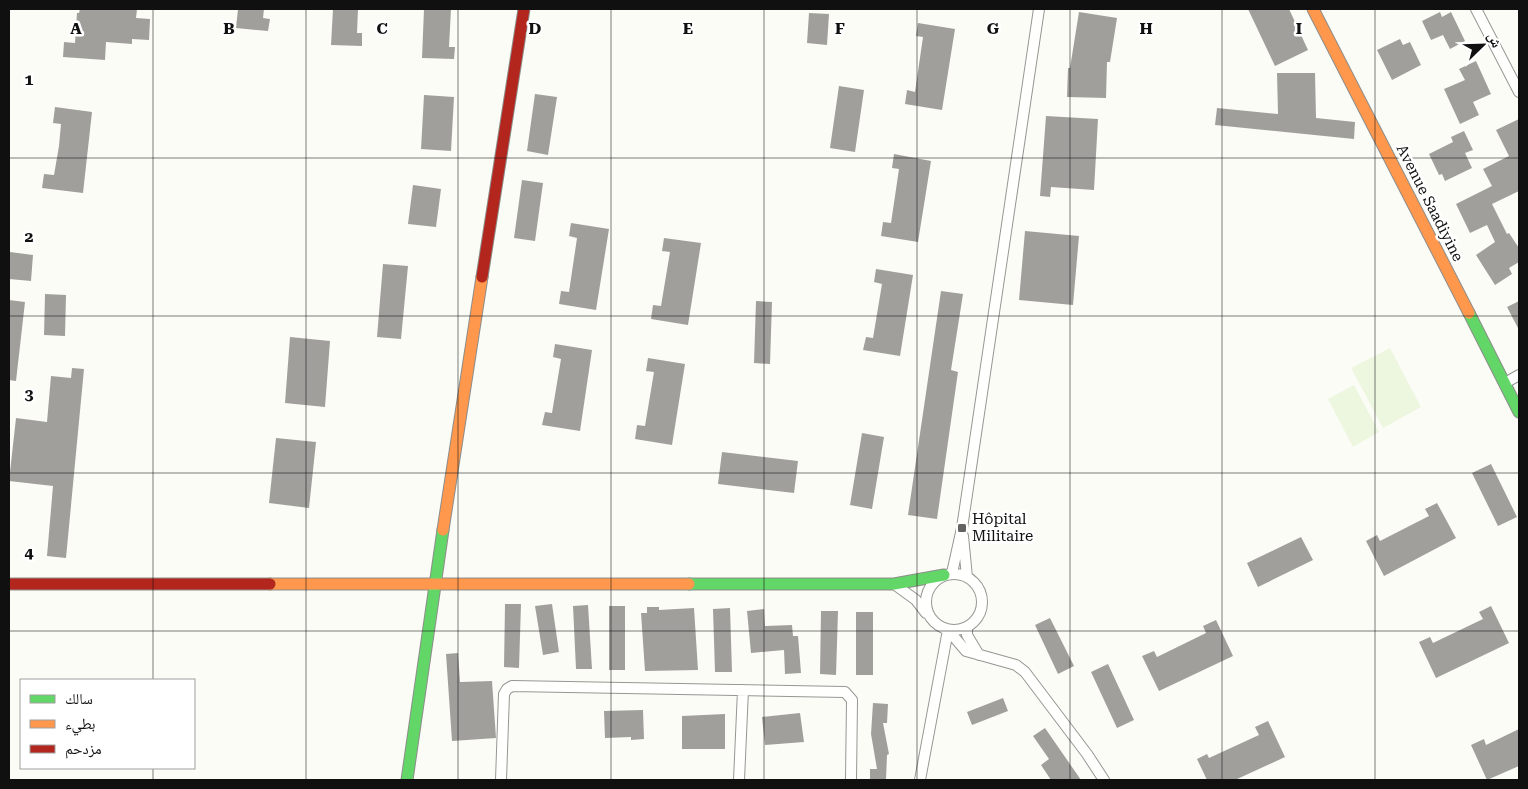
<svg xmlns="http://www.w3.org/2000/svg" width="1528" height="789" viewBox="0 0 1528 789" font-family="'Roboto Serif','Noto Naskh Arabic',serif">
	<style>
		.pitch { fill: #edf7e0 }
		.building { fill: #a09f9c }
		.lines { fill: none; stroke-linecap: round; stroke-linejoin: round }
		.street-casing { stroke: #969694; stroke-width: 12 }
		.fast-casing { stroke: #8d8d8b; stroke-width: 13 }
		.slow-casing { stroke: #8d8d8b; stroke-width: 13 }
		.jam-casing { stroke: #8d8d8b; stroke-width: 13 }
		.street { stroke: #fffffe; stroke-width: 10 }
		.fast { stroke: #63d668; stroke-width: 11 }
		.slow { stroke: #ff974d; stroke-width: 11 }
		.jam { stroke: #b3261e; stroke-width: 11 }
		.grid { fill: none; stroke: #101010; stroke-width: 1; stroke-opacity: 0.55 }
		.poi-dot { fill: #636361; stroke: #fff; stroke-width: 2 }
		.labels { text-anchor: middle; stroke-width: 5; stroke-linejoin: round; paint-order: stroke }
		.street-label { font-size: 15px; fill: #101010; stroke: #fff }
		.poi-label { font-size: 15px; fill: #101010; stroke: #fff; text-anchor: start }
		.grid-label { font-size: 16px; text-anchor: middle; font-weight: bold; fill: #101010; stroke: #fff; stroke-width: 5; stroke-linejoin: round; paint-order: stroke }
	</style>
	<rect width="100%" height="100%" fill="#fcfcf7"/>
	<path class="pitch" d="M1390 348 1421 407 1383 428 1351 368Z
		M1354 385 1379 432 1353 447 1328 399Z"/>
	<path class="building" d="M80 9H137L136 18 150 19 149 40 132 39V44L106 42 105 60 63 57 64 42 75 43 77 13H79Z
		M238 9H264L263 18 270 19 268 31 236 28Z
		M333 9H358L357 33H362V46L331 45Z
		M424 9H451L449 47H455L454 59 422 58Z
		M1248 9H1289L1308 50 1275 66Z
		M1079 12 1117 18 1110 62H1107L1106 98 1067 97 1068 68H1070Z
		M1440 12 1442 17 1451 12 1465 41 1450 49 1443 35 1431 40 1422 21Z
		M809 13 829 14 827 45 807 43Z
		M918 23 955 29 942 110 905 104 907 90 915 92 923 37 916 36Z
		M1400 39 1403 45 1410 42 1421 65 1392 80 1377 50Z
		M1476 61 1491 94 1473 102 1479 115 1460 124 1444 89 1465 80 1459 69Z
		M1277 73H1315L1316 118 1355 122 1354 139 1215 125 1217 108 1278 114Z
		M839 86 864 90 855 152 830 148Z
		M535 94 557 97 548 155 527 151Z
		M424 95 454 97 451 151 421 149Z
		M55 107 92 112 83 193 42 188 44 174 54 175 59 146 61 124 53 123Z
		M1046 116 1098 119 1094 190 1051 187 1050 197 1040 196Z
		M1519 119V191L1492 204 1507 234 1509 233 1519 248V262L1509 268 1512 274 1495 285 1476 255 1495 242 1487 225 1470 233 1456 204 1492 186 1483 169 1509 156 1496 130Z
		M1464 131 1473 150 1465 153 1472 168 1445 181 1442 174 1439 175 1429 154 1453 142 1451 137Z
		M894 154 931 161 918 242 881 236 883 222 891 223 899 169 892 168Z
		M522 180 543 183 535 241 514 238Z
		M413 185 441 189 436 227 408 224Z
		M571 223 609 229 596 310 559 304 561 291 569 292 577 238 569 236Z
		M1025 231 1079 236 1073 305 1019 300Z
		M664 238 701 243 688 325 651 319 653 305 661 306 670 252 662 251Z
		M10 252 33 255 31 281 9 279Z
		M383 264 408 266 401 339 377 337Z
		M876 269 913 275 900 356 863 350 866 337 873 338 882 284 874 282Z
		M941 291 963 294 951 370 958 372 937 519 908 515Z
		M45 294 66 295 65 336 44 335Z
		M9 300 25 302 16 381 9 380Z
		M756 301 772 302 770 364 754 363Z
		M1519 301V330L1507 307Z
		M290 337 330 341 325 407 285 403Z
		M555 344 592 350 580 431 542 425 545 412 552 413 561 359 553 357Z
		M648 358 685 364 672 445 635 439 637 425 645 426 654 372 646 371Z
		M72 368 84 369 66 558 47 556 53 486 9 481 16 418 47 422 51 376 71 378Z
		M862 433 884 437 872 509 850 505Z
		M276 438 316 442 309 508 269 503Z
		M722 452 798 461 794 493 718 484Z
		M1491 464 1517 517 1498 526 1472 473Z
		M1437 503 1456 538 1384 576 1366 541 1377 535 1380 541 1429 516 1425 509Z
		M1301 537 1313 560 1258 587 1247 563Z
		M505 604H521L519 668 504 667Z
		M552 604 559 652 543 655 535 606Z
		M588 605 592 669H576L573 606Z
		M609 606H625V670H609Z
		M1491 606 1509 643 1436 678 1419 642 1430 637 1433 643 1483 619 1479 612Z
		M647 607H659V610L694 608 698 670 645 671 641 613H647Z
		M730 608 732 672H715L713 609Z
		M764 609 765 626 792 625 793 636H798L801 673 785 674 784 650 751 653 747 611Z
		M821 611H838L836 675 820 674Z
		M856 612H873V675H856Z
		M1050 618 1074 666 1058 674 1035 625Z
		M1216 620 1233 656 1159 691 1142 656 1154 651 1157 657 1206 633 1203 626Z
		M458 653 460 682 492 681 496 738 452 741 446 654Z
		M1108 664 1134 720 1117 728 1091 672Z
		M1003 698 1008 711 972 725 967 712Z
		M873 703 888 704 887 723H883L889 754 887 755 886 780H870V769H877L871 734Z
		M643 710 644 739 631 740V737L605 738 604 711Z
		M800 713 804 742 765 745 762 717Z
		M725 714V749H682V716Z
		M1268 721 1285 757 1235 780H1207L1197 759 1207 754 1209 758 1259 735 1255 727Z
		M1045 728 1081 780H1051L1041 765 1049 759 1033 736Z
		M1519 729V766L1487 780 1471 745 1484 739 1486 745Z"/>
	<g class="lines">
		<defs>
			<path id="street" d="M1476 9 1519 92
				M1505 383 1519 375
				M963 536 967 577
				M952 573 962 528 1039 9
				M926 602a28 28 0 1 1 56 0a28 28 0 1 1-56 0Z
				M894 584 916 600 926 613
				M967 627V635L979 655
				M948 630 966 651 1016 665 1025 672 1087 754 1104 780
				M501 780 504 694 507 689 512 686 845 692 852 700 851 780
				M739 780 743 690
				M920 780 948 630"/>
			<path id="fast" d="M1469 313 1519 412
				M689 584H894L944 575
				M407 780 443 530"/>
			<path id="slow" d="M1313 9 1469 313
				M443 530 482 277
				M270 584H689"/>
			<path id="jam" d="M482 277 524 9
				M9 584H270"/>
		</defs>
		<use href="#street" class="street-casing"/>
		<use href="#fast" class="fast-casing"/>
		<use href="#slow" class="slow-casing"/>
		<use href="#jam" class="jam-casing"/>
		<use href="#street" class="street"/>
		<use href="#fast" class="fast"/>
		<use href="#slow" class="slow"/>
		<use href="#jam" class="jam"/>
	</g>
	<path class="grid" d="M153 9V680M306 9V780M458 9V780M611 9V780M764 9V780M917 9V780M1070 9V780M1222 9V780M1375 9V780M9 158H1519M9 316H1519M9 473H1519M9 631H1519M153 768V780"/>
	<rect class="poi-dot" x="957" y="523" width="10" height="10" rx="2.5"/>
	<g class="labels">
		<g class="street-label">
			<text transform="translate(1430 203) rotate(63)" y="5">Avenue Saadiyine</text>
		</g>
		<g class="poi-label">
			<text x="972" y="524">Hôpital<tspan x="972" dy="17">Militaire</tspan></text>
		</g>
	</g>
	<g class="grid-label">
		<text x="76" y="34">A</text>
		<text x="229" y="34">B</text>
		<text x="382" y="34">C</text>
		<text x="535" y="34">D</text>
		<text x="688" y="34">E</text>
		<text x="840" y="34">F</text>
		<text x="993" y="34">G</text>
		<text x="1146" y="34">H</text>
		<text x="1299" y="34">I</text>
		<text x="29" y="85">1</text>
		<text x="29" y="242">2</text>
		<text x="29" y="400">3</text>
		<text x="29" y="558">4</text>
	</g>
	<rect width="1528" height="789" fill="none" stroke="#101010" stroke-width="20"/>
	<rect x="20" y="679" width="175" height="90" fill="#ffffff" stroke="#9f9f9f"/>
	<rect x="30" y="695" width="25" height="8" fill="#63d668" stroke="#9f9f9f"/>
	<text x="65" y="704" font-size="15" fill="#101010">سالك</text>
	<rect x="30" y="720" width="25" height="8" fill="#ff974d" stroke="#9f9f9f"/>
	<text x="65" y="729" font-size="15" fill="#101010">بطيء</text>
	<rect x="30" y="745" width="25" height="8" fill="#b3261e" stroke="#9f9f9f"/>
	<text x="65" y="754" font-size="15" fill="#101010">مزدحم</text>
	<g transform="translate(1483 45) rotate(67)" stroke="#ffffff" stroke-width="4" paint-order="stroke">
	<path d="M0-4L9 19L0 12L-9 19Z" fill="#101010"/>
	<text y="-8" font-size="14" font-weight="bold" text-anchor="middle" fill="#101010">ش</text>
	</g>
</svg>
